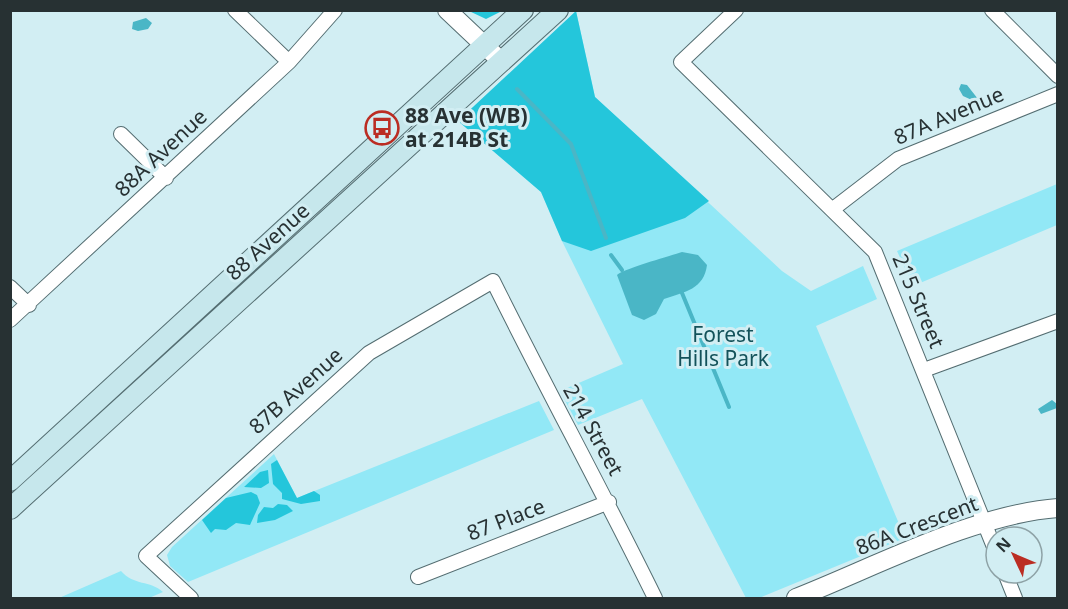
<svg xmlns="http://www.w3.org/2000/svg" width="1068" height="609" viewBox="0 0 1068 609" font-family="'Noto Sans',sans-serif">
	<style>
		.green { fill: #92e8f6 }
		.forest { fill: #24c6db }
		.water { fill: #4ab6c6 }
		.lines { fill: none; stroke-linecap: round; stroke-linejoin: round }
		.stream { stroke: #4ab6c6; stroke-width: 4 }
		.minor-casing { stroke: #546d71; stroke-width: 16 }
		.tertiary-casing { stroke: #546d71; stroke-width: 20 }
		.secondary-casing { stroke: #546d71; stroke-width: 22 }
		.minor { stroke: #fff; stroke-width: 14 }
		.tertiary { stroke: #fff; stroke-width: 18 }
		.secondary { stroke: #c6e7ec; stroke-width: 20 }
		.labels { text-anchor: middle; stroke-width: 6; stroke-linejoin: round; paint-order: stroke }
		.poi-label { font-size: 21px; font-weight: bold; fill: #273133; stroke: #d2eef3; text-anchor: start }
		.street-label { font-size: 21px; fill: #273133; stroke: #d2eef3 }
		.park-label { font-size: 21px; fill: #13525a; stroke: #d2eef3 }
	</style>
	<rect width="100%" height="100%" fill="#d2eef3"/>
	<path class="green" d="M576 11 595 97 782 271 811 291 863 266 877 299 816 326 905 538 759 598H746L642 399 578 425 560 391 623 364 562 241 541 192 458 121Z
		M1057 184V225L913 286 897 251Z
		M539 401 554 430 188 582 170 566 167 555 172 547 274 454 297 498Z
		M121 571C134 586 150 580 163 592L149 598H59Z"/>
	<path class="forest" d="M469 11H502L486 19Z
		M576 11 595 97 709 201 685 218 591 251 562 241 541 192 458 121Z
		M277 460 297 498 314 491 320 495V501L301 504 282 499V493L273 484 271 464Z
		M268 470 269 483 261 488 244 487 260 472Z
		M251 492 257 495 260 503 250 525 236 523 226 530 215 529 211 533 202 520 226 498Z
		M278 504 287 505 293 511 275 520 257 523 258 515 264 507 273 508Z"/>
	<path class="water" d="M146 18 152 23 148 29 138 31 132 29 133 22Z
		M961 84 967 85 978 99 974 101 963 96 959 89Z
		M682 252 698 255 707 265C704 289 685 292 664 299L656 314 644 320 632 315 617 275C623 269 670 256 682 252Z
		M1052 400 1057 404V408L1041 414 1038 409Z"/>
	<g class="lines">
		<path class="stream" d="M517 89 571 144 606 238
			M611 255 622 270
			M682 293 729 407"/>
		<defs>
			<path id="minor" d="M235 10 289 62
				M736 10 681 62 875 252 996 552
				M992 10 1058 76
				M121 134 166 178
				M833 209 898 159 1058 94
				M10 287 29 305
				M10 320 289 62 335 10
				M924 370 1058 321
				M1005 573 1015 598
				M418 577 609 502
				M191 598 146 556 369 353 493 281C546 388 603 492 655 598"/>
			<path id="tertiary" d="M447 10 502 62
				M796 598C875 567 974 514 1058 508"/>
			<path id="secondary" d="M10 481 523 10
				M10 509 558 10"/>
		</defs>
		<use href="#minor" class="minor-casing"/>
		<use href="#tertiary" class="tertiary-casing"/>
		<use href="#secondary" class="secondary-casing"/>
		<use href="#minor" class="minor"/>
		<use href="#tertiary" class="tertiary"/>
		<use href="#secondary" class="secondary"/>
	</g>
	<defs>
		<symbol id="bus-ring" viewBox="-11 -11 22 22"><circle r="9.5" fill="#d2eef3" stroke="#bb2d23" stroke-width="1.5"/><path d="M-5-6H5V4H4V6H2V4H-2V6H-4V4H-5ZM-3.5-4V0h7V-4ZM-3.5 1.2v1.5H-2V1.2ZM2 1.2v1.5H3.5V1.2Z" fill="#bb2d23"/></symbol>
	</defs>
	<g fill-rule="evenodd">
		<use href="#bus-ring" x="363" y="109" width="38" height="38"/>
	</g>
	<g class="labels">
		<g class="poi-label">
			<text x="405" y="123">88 Ave (WB)<tspan x="405" dy="24">at 214B St</tspan></text>
		</g>
		<g class="street-label">
			<text transform="translate(949 116) rotate(-23)" y="7">87A Avenue</text>
			<text transform="translate(161 153) rotate(-43)" y="7">88A Avenue</text>
			<text transform="translate(268 242) rotate(-42)" y="7">88 Avenue</text>
			<text transform="translate(918 301) rotate(67)" y="7">215 Street</text>
			<text transform="translate(296 391) rotate(-42)" y="7">87B Avenue</text>
			<text transform="translate(593 430) rotate(61)" y="7">214 Street</text>
			<text transform="translate(506 520) rotate(-21)" y="7">87 Place</text>
			<text transform="translate(917 526) rotate(-21)" y="7">86A Crescent</text>
		</g>
		<g class="park-label">
			<text x="723" y="342">Forest<tspan x="723" dy="24">Hills Park</tspan></text>
		</g>
	</g>
	<rect width="1068" height="609" fill="none" stroke="#273133" stroke-width="24"/>
	<g transform="translate(1014 555) rotate(314)"><circle r="28" fill="#d2eef3" stroke="#8ea2a6" stroke-width="1.5"/>
	<path d="M0-4.5L10 22L0 15L-10 22Z" fill="#bb2d23"/>
	<text y="-9" font-size="16" font-weight="bold" text-anchor="middle" fill="#273133">N</text>
	</g>
</svg>
